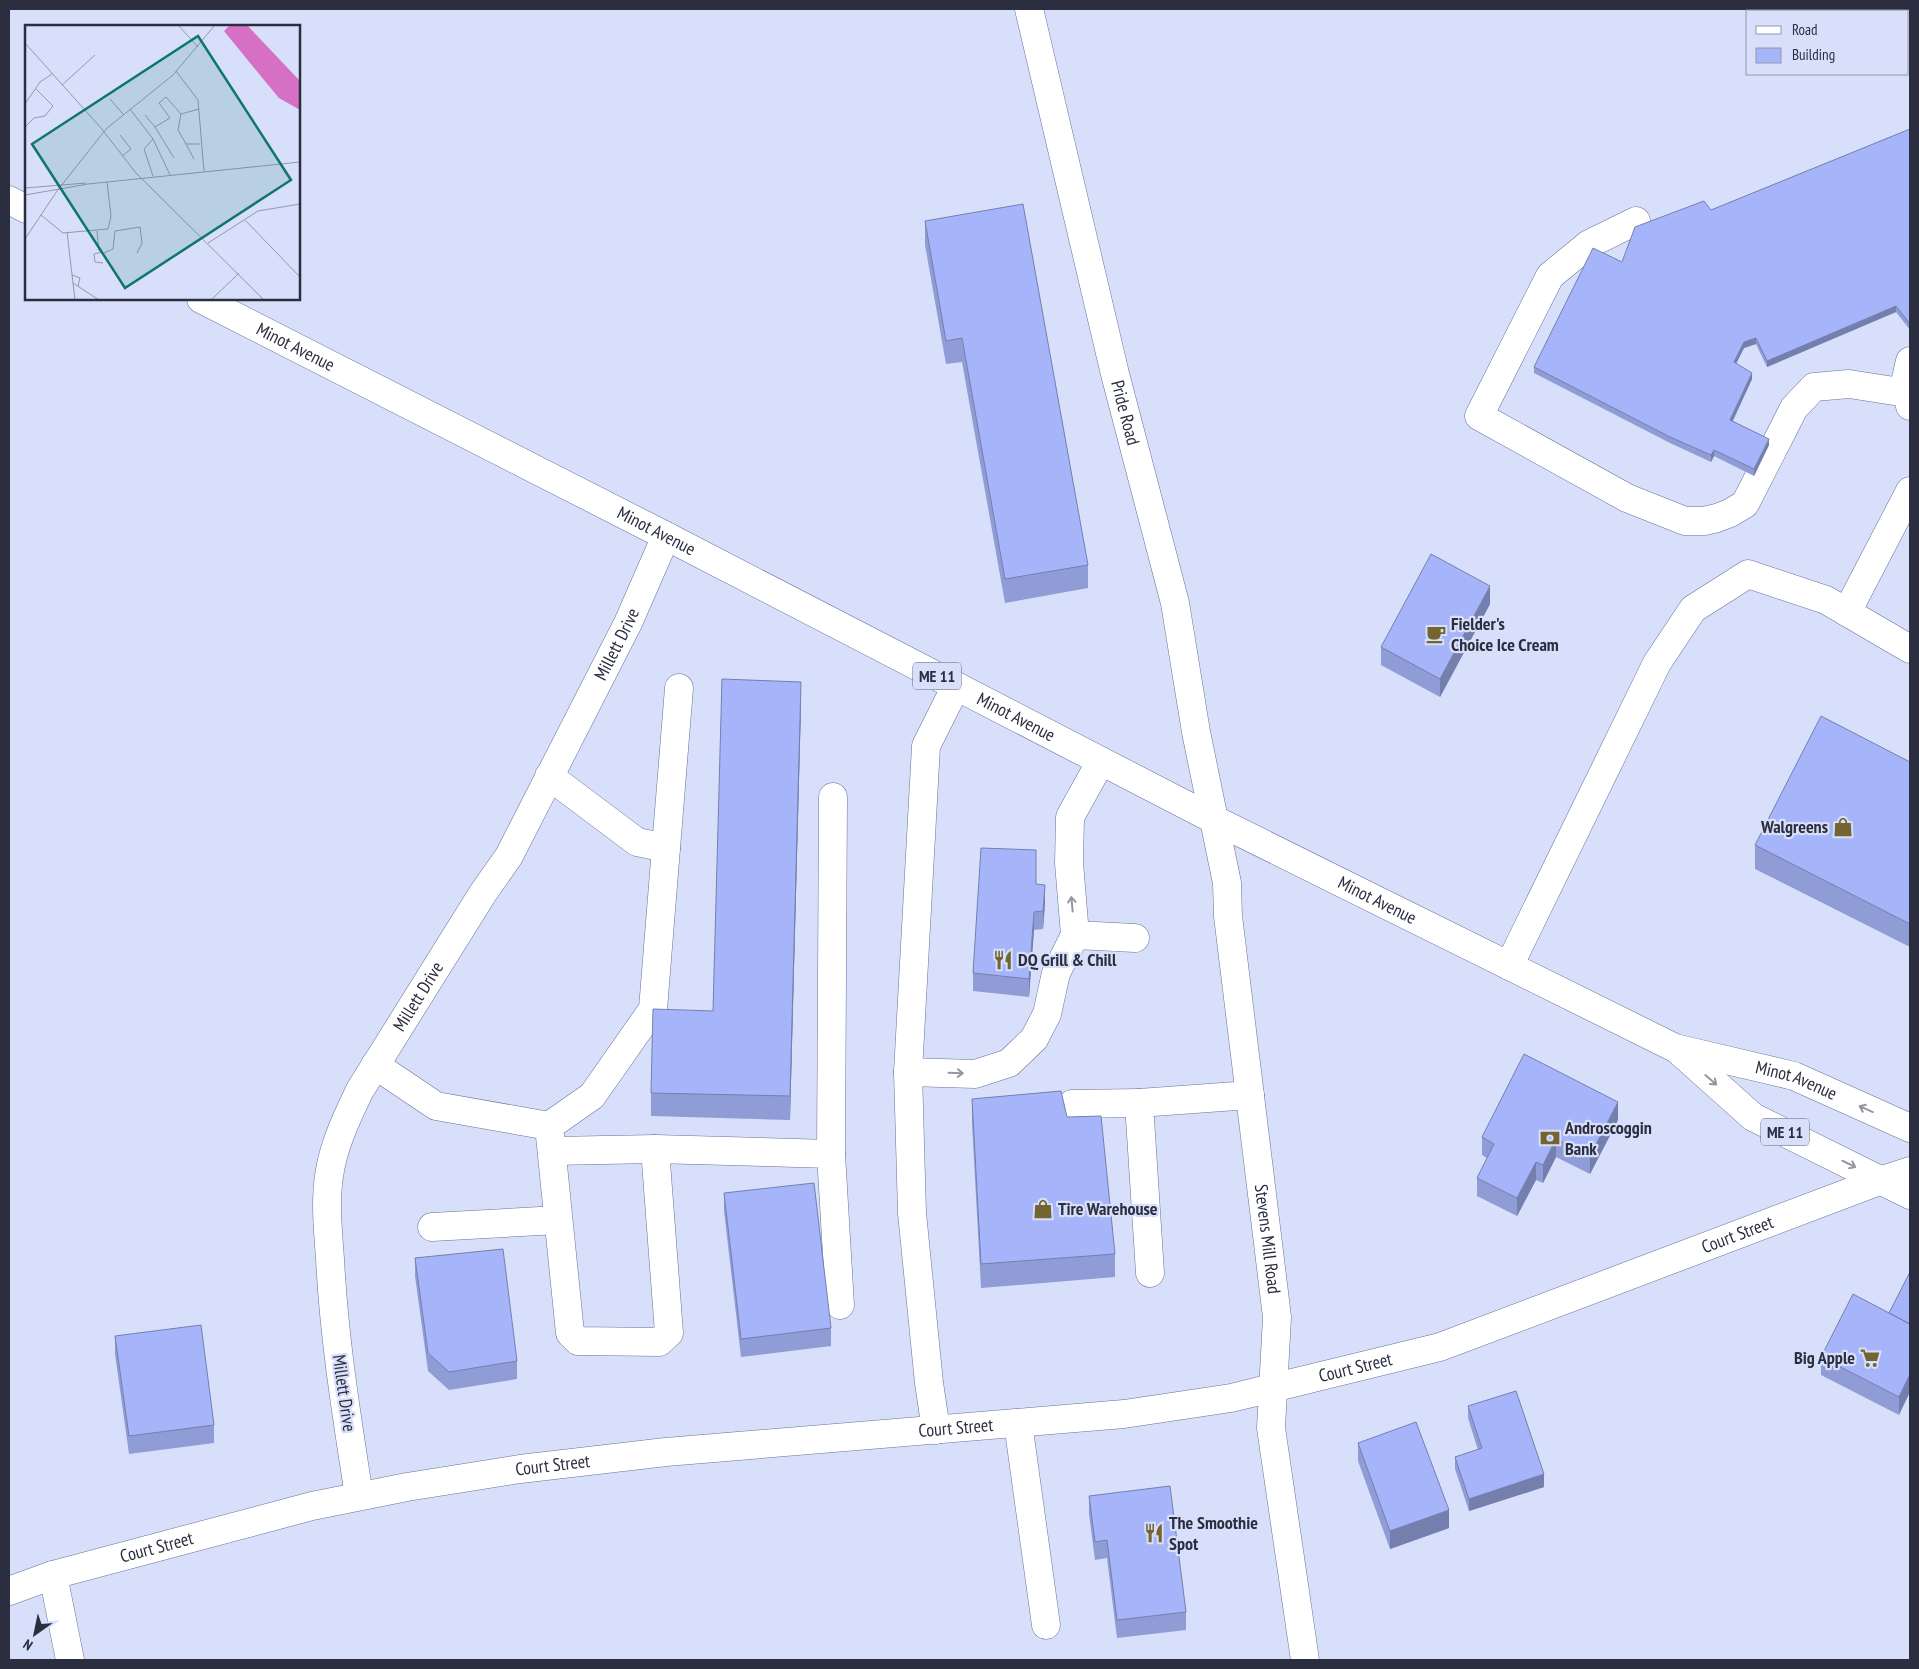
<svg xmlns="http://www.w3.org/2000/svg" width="1919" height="1669" viewBox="0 0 1919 1669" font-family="'PT Sans Narrow',sans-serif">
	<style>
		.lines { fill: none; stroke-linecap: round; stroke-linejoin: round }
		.minor-casing { stroke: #687199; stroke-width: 29 }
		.major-casing { stroke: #687199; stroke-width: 29 }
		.minor { stroke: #fff; stroke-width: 28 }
		.major { stroke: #fff; stroke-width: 28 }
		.wall { fill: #8f9cd6 }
		.shaded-wall { fill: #747fae }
		.building { fill: #a6b5f9; stroke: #747fae }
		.oneway { stroke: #94969f }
		.labels { text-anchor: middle; stroke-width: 4.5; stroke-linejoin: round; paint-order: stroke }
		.shield { fill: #d8dffa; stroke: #5e6377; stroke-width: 1 }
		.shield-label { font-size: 16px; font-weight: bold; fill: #2a2e3f }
		.street-label { font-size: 18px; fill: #2a2e3f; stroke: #d8dffa }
		.poi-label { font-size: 18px; font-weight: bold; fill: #2a2e3f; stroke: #d8dffa; text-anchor: start }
		.inset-road { fill: none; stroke: #9298af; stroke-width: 1 }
		.view { fill: #0f766e; fill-opacity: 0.15; stroke: #0f766e; stroke-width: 2.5 }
		.inset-edge { fill: none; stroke: #2a2e3f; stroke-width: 2.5 }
	</style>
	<rect width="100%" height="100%" fill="#d8dffa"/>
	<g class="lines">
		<defs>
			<g id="minor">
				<path id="s1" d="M1029 9 1115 374 1175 603 1196 732 1227 883 1228 916 1277 1317 1271 1428 1305 1660"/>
				<path d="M1636 221 1589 244 1550 276 1479 416 1627 498 1685 521H1704L1717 518 1730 513 1745 504 1794 408 1814 387 1849 384 1907 393"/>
				<path d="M1910 361 1905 383 1910 406"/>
				<path d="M1847 612 1910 491"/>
				<path d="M666 848 679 688"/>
				<path d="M1075 935 1135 938"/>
				<path d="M1509 966 1657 663 1693 609 1748 574 1826 600 1910 649"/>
				<path d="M375 1065 436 1106 549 1126 592 1096 653 1009 666 848 637 842 549 776"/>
				<path d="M908 1072 975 1074 1009 1063 1034 1039 1047 1014 1056 973 1075 935 1069 863 1070 817 1101 761"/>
				<path d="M1072 1104 1139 1103"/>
				<path d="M549 1126 570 1333 578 1341 659 1342 669 1333 655 1149 831 1154 840 1305"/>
				<path d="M553 1151 655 1149"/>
				<path d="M831 1154 833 797"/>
				<path d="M432 1227 558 1220"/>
				<path d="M1150 1273 1139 1103 1250 1095"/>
				<path d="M1018 1423 1046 1625"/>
				<path d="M936 1430 929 1383 912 1213 908 1072 926 746 956 686"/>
				<path id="s2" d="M359 1496C347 1418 334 1339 330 1259 328 1231 325 1203 329 1176 333 1146 347 1117 360 1090L483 893 509 856 628 623 666 536"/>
				<path d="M53 1575 70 1660"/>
			</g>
			<g id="major">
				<path d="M9 200 26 209"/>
				<path id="s3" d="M201 299 666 536 1213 819 1675 1048 1794 1076 1910 1128"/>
				<path d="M1678 1050 1753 1117 1910 1195"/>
				<path id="s4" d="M9 1591 53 1575 312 1506 407 1487 520 1469 666 1452 1124 1414 1231 1398 1440 1347 1882 1180 1910 1171"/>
			</g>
		</defs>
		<use href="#minor" class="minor-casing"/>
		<use href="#major" class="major-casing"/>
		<use href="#minor" class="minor"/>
		<use href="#major" class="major"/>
	</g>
	<path class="wall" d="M1910 129V330L1896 312 1767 367 1756 344 1744 348 1736 363 1752 379 1733 421 1769 445 1754 476 1714 456 1711 462 1670 443 1534 373V367L1622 262 1711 210Z
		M925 221 1088 565V588L1005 603 962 362 946 364 925 245Z
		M1490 604 1440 697 1381 665V647Z
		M801 705 790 1120 651 1116V1093L713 1011Z
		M1910 762V947L1755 869V845Z
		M1036 884 1045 903 1043 929 1034 930 1029 997 973 991V973Z
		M972 1099 1067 1117 1115 1254V1277L981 1288 972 1123Z
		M1618 1120 1590 1174 1556 1157 1543 1183 1536 1180 1517 1216 1477 1196V1178L1487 1158 1482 1155V1137Z
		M724 1193 831 1328V1346L741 1357 724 1211Z
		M415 1258 517 1361V1379L449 1390 428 1371 415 1276Z
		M1910 1272 1899 1415 1821 1375V1357L1889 1313Z
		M115 1336 214 1425V1443L129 1454 115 1354Z
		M1468 1406 1544 1487 1469 1511 1455 1469V1457L1478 1450 1468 1418Z
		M1358 1443 1449 1528 1390 1549 1358 1461Z
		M1089 1496 1186 1612V1630L1117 1638 1107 1558 1095 1560 1089 1514Z"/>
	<path class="shaded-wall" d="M1896 306V312L1767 367V361Z
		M1756 338V344L1744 348 1734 368V362L1744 342Z
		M1752 373V379L1730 426V420Z
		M1769 439V445L1754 476V469Z
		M1714 450V456L1711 462V455Z
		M1490 586V604L1440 697V679Z
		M801 682V705L790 1120V1096Z
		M1045 885V903L1043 929V911Z
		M1034 912V930L1029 997V979Z
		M1618 1102V1120L1590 1174V1156Z
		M1556 1139V1157L1543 1183V1165Z
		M1536 1162V1180L1517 1216V1198Z
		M1910 1374V1392L1899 1415V1397Z
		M1544 1474V1487L1469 1511V1499Z
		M1449 1510V1528L1390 1549V1531Z"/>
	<path class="building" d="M1910 129V324L1896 306 1767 361 1756 338 1744 342 1734 362 1752 373 1730 420 1769 439 1754 469 1714 450 1711 455 1670 437 1534 367 1593 248 1622 262 1635 227 1704 201 1711 210Z
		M1023 204 1088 565 1005 579 962 338 946 341 925 221Z
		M1431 554 1490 586 1440 679 1381 647Z
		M722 679 801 682 790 1096 651 1093 653 1009 713 1011Z
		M1821 716 1910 762V924L1755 845Z
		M981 848 1036 850V884L1045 885 1043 911 1034 912 1029 979 973 973Z
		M1524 1054 1618 1102 1590 1156 1556 1139 1543 1165 1536 1162 1517 1198 1477 1178 1494 1144 1482 1137Z
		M1061 1091 1067 1117 1101 1116 1115 1254 981 1264 972 1099Z
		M814 1183 831 1328 741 1339 724 1193Z
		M503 1249 517 1361 449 1372 428 1353 415 1258Z
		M1910 1272V1324L1889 1313Z
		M1853 1294 1910 1324V1374L1899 1397 1821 1357Z
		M201 1325 214 1425 129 1436 115 1336Z
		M1516 1391 1544 1474 1469 1499 1455 1457 1482 1448 1468 1406Z
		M1416 1422 1449 1510 1390 1531 1358 1443Z
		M1170 1486 1186 1612 1117 1620 1107 1540 1095 1542 1089 1496Z"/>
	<defs><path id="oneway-shaft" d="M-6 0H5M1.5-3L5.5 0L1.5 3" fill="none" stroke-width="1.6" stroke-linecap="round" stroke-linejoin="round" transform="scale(1.25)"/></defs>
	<g class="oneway">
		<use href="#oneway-shaft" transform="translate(1072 904) rotate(-95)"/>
		<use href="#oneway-shaft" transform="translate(956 1073) rotate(2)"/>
		<use href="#oneway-shaft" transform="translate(1711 1080) rotate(41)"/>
		<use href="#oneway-shaft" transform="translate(1866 1109) rotate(-156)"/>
		<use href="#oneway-shaft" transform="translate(1849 1164) rotate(26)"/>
	</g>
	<defs>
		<symbol id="cafe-bare" viewBox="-9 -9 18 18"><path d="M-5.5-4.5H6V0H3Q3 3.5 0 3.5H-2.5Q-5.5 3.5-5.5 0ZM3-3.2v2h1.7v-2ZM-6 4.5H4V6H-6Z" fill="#736432" stroke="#d8dffa" stroke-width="2.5" paint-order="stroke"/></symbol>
		<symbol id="shop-bare" viewBox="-9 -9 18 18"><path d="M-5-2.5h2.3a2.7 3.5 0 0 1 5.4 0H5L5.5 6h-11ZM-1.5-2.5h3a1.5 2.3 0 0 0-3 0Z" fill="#736432" stroke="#d8dffa" stroke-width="2.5" paint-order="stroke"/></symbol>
		<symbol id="restaurant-bare" viewBox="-9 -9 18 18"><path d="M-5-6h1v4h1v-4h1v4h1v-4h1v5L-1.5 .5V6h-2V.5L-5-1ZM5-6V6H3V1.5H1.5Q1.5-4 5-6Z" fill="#736432" stroke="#d8dffa" stroke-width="2.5" paint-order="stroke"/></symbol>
		<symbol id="bank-bare" viewBox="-9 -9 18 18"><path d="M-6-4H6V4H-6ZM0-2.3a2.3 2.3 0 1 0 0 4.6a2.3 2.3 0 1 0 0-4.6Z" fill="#736432" stroke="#d8dffa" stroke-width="2.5" paint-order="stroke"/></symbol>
		<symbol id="supermarket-bare" viewBox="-9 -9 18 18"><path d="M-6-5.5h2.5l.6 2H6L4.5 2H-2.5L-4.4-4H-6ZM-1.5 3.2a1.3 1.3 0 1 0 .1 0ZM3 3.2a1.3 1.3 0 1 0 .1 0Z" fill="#736432" stroke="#d8dffa" stroke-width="2.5" paint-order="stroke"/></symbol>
	</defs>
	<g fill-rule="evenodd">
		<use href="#cafe-bare" x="1422" y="620" width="28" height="28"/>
		<use href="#shop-bare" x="1829" y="813" width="28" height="28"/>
		<use href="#restaurant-bare" x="989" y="946" width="28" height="28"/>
		<use href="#bank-bare" x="1536" y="1124" width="28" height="28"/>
		<use href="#shop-bare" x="1029" y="1195" width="28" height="28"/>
		<use href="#supermarket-bare" x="1856" y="1344" width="28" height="28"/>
		<use href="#restaurant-bare" x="1140" y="1519" width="28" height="28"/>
	</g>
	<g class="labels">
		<g class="shield">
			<rect x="913" y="662.5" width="48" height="27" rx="4"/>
			<rect x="1761" y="1118.5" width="48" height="27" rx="4"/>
		</g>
		<g class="shield-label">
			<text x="937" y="682">ME 11</text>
			<text x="1785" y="1138">ME 11</text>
		</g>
		<g class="street-label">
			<text dy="6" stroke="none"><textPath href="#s3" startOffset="106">Minot Avenue</textPath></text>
			<text dy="6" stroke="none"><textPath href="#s1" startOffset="415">Pride Road</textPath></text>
			<text dy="6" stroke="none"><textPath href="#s3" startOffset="511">Minot Avenue</textPath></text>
			<text dy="6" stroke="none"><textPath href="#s2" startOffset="929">Millett Drive</textPath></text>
			<text dy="6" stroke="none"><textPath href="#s3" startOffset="916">Minot Avenue</textPath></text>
			<text dy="6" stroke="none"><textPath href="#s3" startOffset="1321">Minot Avenue</textPath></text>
			<text dy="6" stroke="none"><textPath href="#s2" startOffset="524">Millett Drive</textPath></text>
			<text dy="6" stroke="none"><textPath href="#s3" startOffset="1779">Minot Avenue</textPath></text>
			<text dy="6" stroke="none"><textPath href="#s4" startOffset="1774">Court Street</textPath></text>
			<text dy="6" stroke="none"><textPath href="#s1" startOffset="1255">Stevens Mill Road</textPath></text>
			<text dy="6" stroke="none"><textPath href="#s4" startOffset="1369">Court Street</textPath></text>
			<text transform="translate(344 1393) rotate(82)" y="6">Millett Drive</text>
			<text dy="6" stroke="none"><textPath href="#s4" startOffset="964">Court Street</textPath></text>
			<text dy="6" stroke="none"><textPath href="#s4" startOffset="559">Court Street</textPath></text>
			<text dy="6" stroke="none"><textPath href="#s4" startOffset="154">Court Street</textPath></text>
		</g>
		<g class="poi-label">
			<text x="1451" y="630">Fielder's<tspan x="1451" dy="21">Choice Ice Cream</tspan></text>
			<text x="1828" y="833" text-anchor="end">Walgreens</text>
			<text x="1018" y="966">DQ Grill &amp; Chill</text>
			<text x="1565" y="1134">Androscoggin<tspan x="1565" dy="21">Bank</tspan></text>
			<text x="1058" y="1215">Tire Warehouse</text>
			<text x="1855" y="1364" text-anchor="end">Big Apple</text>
			<text x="1169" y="1529">The Smoothie<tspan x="1169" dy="21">Spot</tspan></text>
		</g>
	</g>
	<g transform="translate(25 25)">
		<rect width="275" height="275" fill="#d8dffa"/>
		<path d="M205 0H222L275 56V85L254 73 239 55 199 6Z" fill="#d670c4"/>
		<path class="inset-road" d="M153 0 173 22M0 18 76 103 111 148 239 275M151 46 173 75 179 146M37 60 70 30M85 74 98 89M0 79 15 57 27 49M105 84 128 114 145 150M174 84 156 89 153 105 161 119H175M120 90 130 102 145 93 134 78 141 72 156 89M0 102 9 93 20 91 28 81 11 64M130 102 149 133M95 110 106 124 97 131M128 114 119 124 128 151M161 119 169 134M0 163 61 158M32 166 81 104 148 50 190 0M0 170 63 159 275 137M16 190 38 208 83 204 86 191 82 157M220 195 275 252M72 206 74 226M42 207 50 275M0 214 32 166M183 218 233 186 275 179M79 228 88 224 90 206 115 202 117 218 112 228M78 238 70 237 69 229 77 227 81 234M47 250 55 253 53 261M48 258 74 275M186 275 214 248"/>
		<path class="view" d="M173 11 266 155 100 263 7 119Z"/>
		<rect width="275" height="275" class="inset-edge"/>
	</g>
	<rect width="1919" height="1669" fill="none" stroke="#2a2e3f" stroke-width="20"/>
	<rect x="1746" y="10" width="162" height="65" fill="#d8dffa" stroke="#9298af"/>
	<rect x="1756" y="26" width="25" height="8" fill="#ffffff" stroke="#9298af"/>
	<text x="1792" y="35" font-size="15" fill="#2a2e3f">Road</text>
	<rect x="1756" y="48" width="25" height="15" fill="#a6b5f9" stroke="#9298af"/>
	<text x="1792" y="60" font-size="15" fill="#2a2e3f">Building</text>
	<g transform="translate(35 1634) rotate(213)" stroke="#d8dffa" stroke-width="4" paint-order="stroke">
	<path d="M0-4L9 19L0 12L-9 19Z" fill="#2a2e3f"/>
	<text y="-8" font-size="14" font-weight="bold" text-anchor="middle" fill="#2a2e3f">N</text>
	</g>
</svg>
